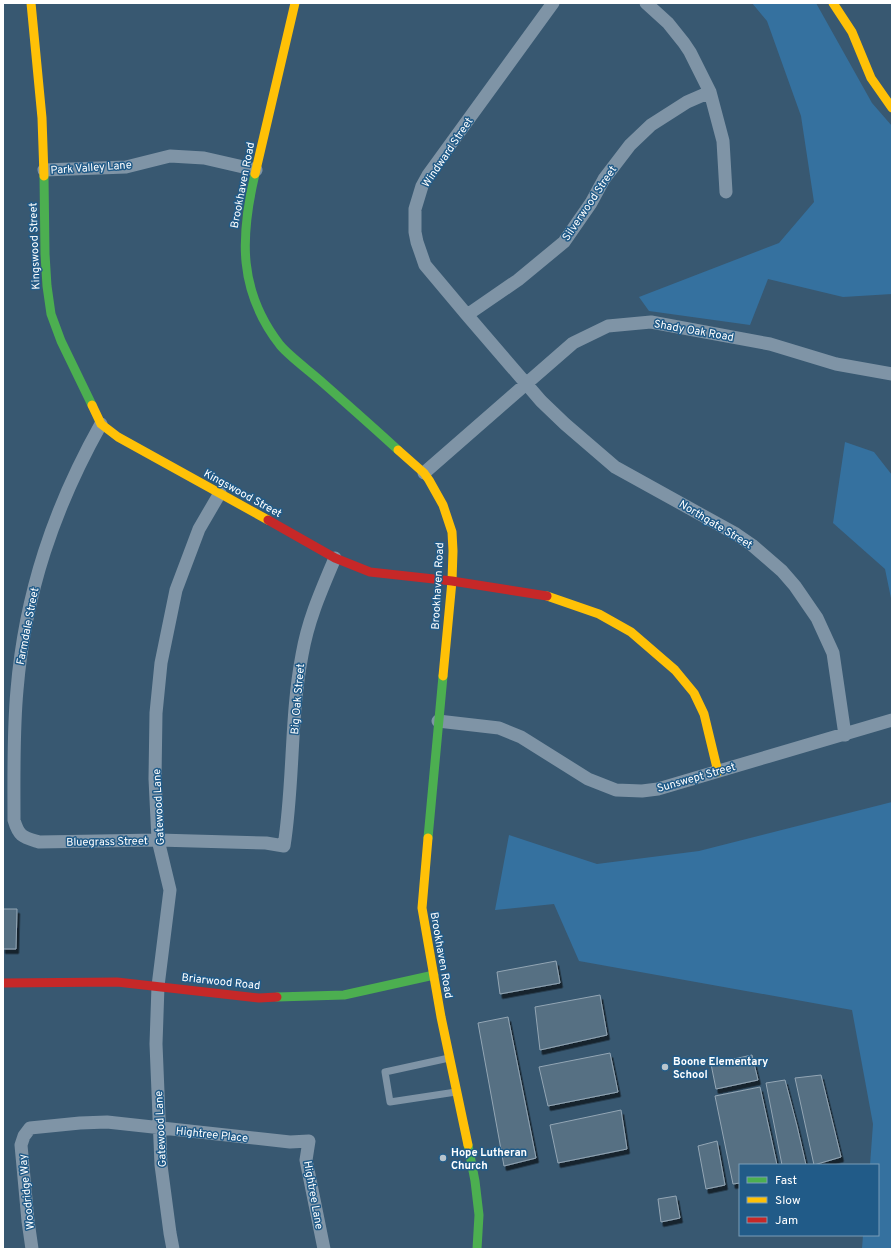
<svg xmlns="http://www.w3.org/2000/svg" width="895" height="1252" viewBox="0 0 895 1252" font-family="Overpass,sans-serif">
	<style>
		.green { fill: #35719f }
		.building { fill: #566f83; stroke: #93a6b4; filter: url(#shadow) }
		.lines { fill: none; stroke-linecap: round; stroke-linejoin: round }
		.lane { stroke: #7f94a6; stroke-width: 7 }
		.street { stroke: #7f94a6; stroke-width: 13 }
		.fast { stroke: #4caf50; stroke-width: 9 }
		.slow { stroke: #ffc107; stroke-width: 9 }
		.jam { stroke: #c62828; stroke-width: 9 }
		.poi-dot { fill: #b9c5cd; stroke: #215b88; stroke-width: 1.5 }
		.labels { text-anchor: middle; stroke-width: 3; stroke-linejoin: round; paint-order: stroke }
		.street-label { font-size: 11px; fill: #fff; stroke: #215b88 }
		.poi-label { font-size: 11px; font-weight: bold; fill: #fff; stroke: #215b88; text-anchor: start }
	</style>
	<defs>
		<filter id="shadow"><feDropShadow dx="2.5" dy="4.5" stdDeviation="0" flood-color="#0009"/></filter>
	</defs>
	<rect width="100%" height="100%" fill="#385871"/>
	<path class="green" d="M752 3H816L872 103 892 126V294L843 297 768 279 750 325 649 311 639 297 779 243 814 202 801 116 767 21Z
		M845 442 874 452 892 475V603L885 569 833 523Z
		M892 802V1249H862L863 1235H878V1165H870L873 1124 852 1010 579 961 554 904 495 910 509 835 597 864 699 851Z"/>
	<path class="building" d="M3 909H17L16 949H3Z
		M556 961 560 983 500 994 497 972Z
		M600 995 607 1035 540 1050 535 1007Z
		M508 1017 536 1158 504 1166 478 1023Z
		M610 1053 618 1092 548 1106 539 1067Z
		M752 1055 758 1080 716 1089 711 1064Z
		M821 1075 841 1157 814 1165 795 1078Z
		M785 1080 797 1126 806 1165H782L766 1083Z
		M760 1087 777 1165H740V1183L733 1184 715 1096Z
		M621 1110 627 1149 558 1163 550 1125Z
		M717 1141 725 1185 706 1189 698 1146Z
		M676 1196 680 1218 661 1222 658 1199Z"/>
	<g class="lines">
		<path class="lane" d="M449 1058 385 1072 390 1102 456 1092"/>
		<path class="street" d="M553 3 428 175 422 186 415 209V232L417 242 425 265 467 315 541 401 565 424 615 467 736 534 752 545 782 571 795 586 817 618 833 653 845 735
			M646 3 668 23 684 43 690 52 710 92 723 141 726 192
			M44 170 126 167 170 156 204 158 256 170
			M467 315 518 280 564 242 591 203 604 179 630 145 651 125 687 102 710 92
			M101 424C54 508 25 593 17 690 13 733 14 777 14 820 19 837 23 837 39 842L158 840 266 843 284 846C294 783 290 718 302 655 308 620 321 591 335 558
			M424 473 573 343 608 326 651 322 770 344 836 364 892 374
			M438 721 499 728 521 737 588 779 616 790 642 791 658 789 892 720
			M32 1249 28 1221 21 1145 24 1136 30 1128 80 1123 107 1122 290 1142 309 1141 306 1160 324 1249
			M173 1249 170 1233 161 1165 156 1044 158 986 170 890 158 840 155 779 156 713 161 663 176 590 199 529 220 493"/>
		<path class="fast" d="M255 174C240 237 238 291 280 345 290 357 311 372 323 383 348 405 373 427 398 450
			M44 176 45 254 47 286 51 314 61 341 92 405
			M428 838 443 676
			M277 997 344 995 434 975
			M468 1145 475 1181 479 1215 477 1249"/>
		<path class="slow" d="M31 3 42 118 44 176
			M833 3 852 32 871 78 892 108
			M255 174 295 3
			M92 405 101 424 118 437 268 520
			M398 450 424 473 429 480 443 505 452 532 453 551 452 581 443 676
			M547 596 599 614 631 632 675 670 694 693 704 714 718 772
			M428 838 422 908 441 1017 468 1145"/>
		<path class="jam" d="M268 520 335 558 370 572 452 581 547 596
			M3 983 117 982 259 998 277 997"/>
	</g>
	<g class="poi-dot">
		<circle cx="665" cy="1067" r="4"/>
		<circle cx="443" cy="1158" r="4"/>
	</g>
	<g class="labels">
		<g class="street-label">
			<text transform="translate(447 152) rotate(-56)" y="4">Windward Street</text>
			<text transform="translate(91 167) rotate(-4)" y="4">Park Valley Lane</text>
			<text transform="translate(242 185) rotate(-79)" y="4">Brookhaven Road</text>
			<text transform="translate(589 203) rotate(-56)" y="4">Silverwood Street</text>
			<text transform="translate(34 246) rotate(-92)" y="4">Kingswood Street</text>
			<text transform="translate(694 330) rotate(10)" y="4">Shady Oak Road</text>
			<text transform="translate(243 493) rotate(29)" y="4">Kingswood Street</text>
			<text transform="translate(716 524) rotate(31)" y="4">Northgate Street</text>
			<text transform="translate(437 586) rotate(-87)" y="4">Brookhaven Road</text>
			<text transform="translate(27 626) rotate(-79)" y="4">Farmdale Street</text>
			<text transform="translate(297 699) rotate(-85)" y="4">Big Oak Street</text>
			<text transform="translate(696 777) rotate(-16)" y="4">Sunswept Street</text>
			<text transform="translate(158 807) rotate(-93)" y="4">Gatewood Lane</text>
			<text transform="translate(107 841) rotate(-1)" y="4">Bluegrass Street</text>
			<text transform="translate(442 955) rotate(80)" y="4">Brookhaven Road</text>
			<text transform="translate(221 981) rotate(6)" y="4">Briarwood Road</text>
			<text transform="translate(160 1129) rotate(-93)" y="4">Gatewood Lane</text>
			<text transform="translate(212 1134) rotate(6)" y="4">Hightree Place</text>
			<text transform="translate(26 1192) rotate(-96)" y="4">Woodridge Way</text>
			<text transform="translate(314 1195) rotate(80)" y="4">Hightree Lane</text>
		</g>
		<g class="poi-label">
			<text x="673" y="1065">Boone Elementary<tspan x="673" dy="13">School</tspan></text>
			<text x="451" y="1156">Hope Lutheran<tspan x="451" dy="13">Church</tspan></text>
		</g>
	</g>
	<rect width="895" height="1252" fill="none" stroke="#ffffff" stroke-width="8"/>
	<rect x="739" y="1164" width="140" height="72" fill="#215b88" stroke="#7a9db8"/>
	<rect x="747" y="1177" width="20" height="6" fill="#4caf50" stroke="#7a9db8"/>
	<text x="775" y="1184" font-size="12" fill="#ffffff">Fast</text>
	<rect x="747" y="1197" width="20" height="6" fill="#ffc107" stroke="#7a9db8"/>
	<text x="775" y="1204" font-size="12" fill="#ffffff">Slow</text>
	<rect x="747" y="1217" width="20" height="6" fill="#c62828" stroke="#7a9db8"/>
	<text x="775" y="1224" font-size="12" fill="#ffffff">Jam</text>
</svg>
